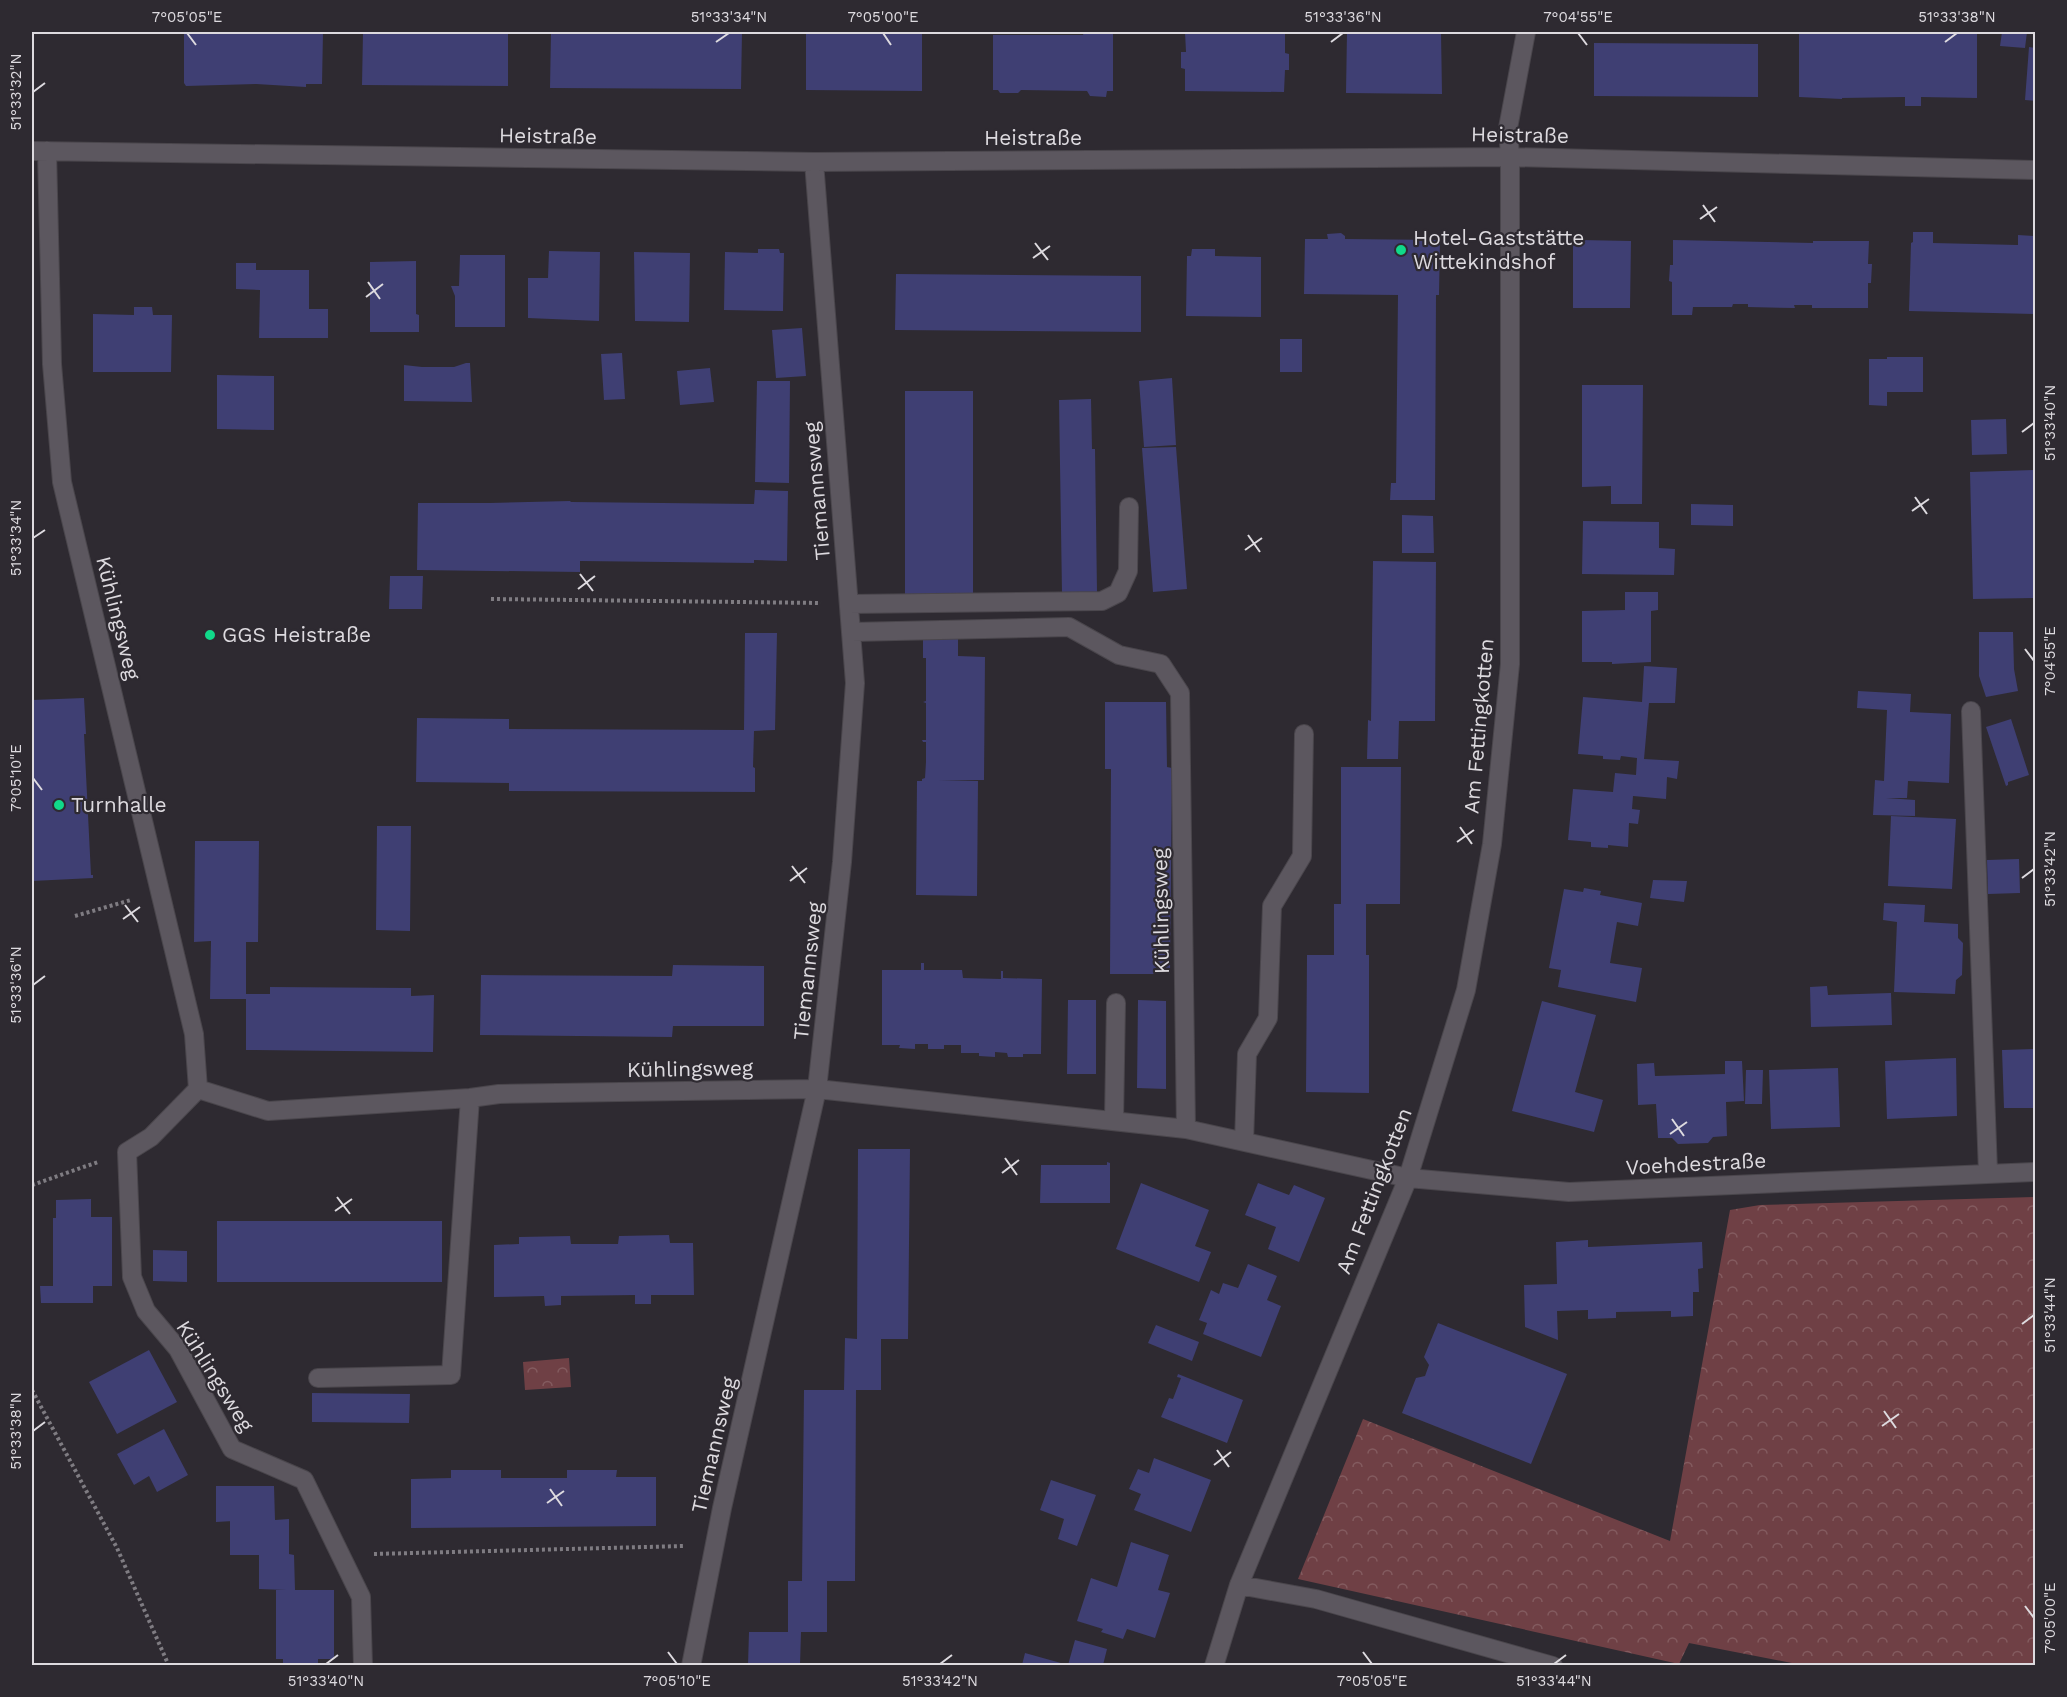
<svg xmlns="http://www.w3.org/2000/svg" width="2067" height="1697" viewBox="0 0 2067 1697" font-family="'Work Sans',sans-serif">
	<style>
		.park { fill: url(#park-crowns) }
		.building { fill: #3f3f73 }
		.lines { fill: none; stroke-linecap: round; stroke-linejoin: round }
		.minor-casing { stroke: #4a464c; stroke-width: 20 }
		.path { stroke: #7f7c82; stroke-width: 4; stroke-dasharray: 3 3; stroke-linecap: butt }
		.minor { stroke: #5c575f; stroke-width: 18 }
		.ticks { fill: none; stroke: #dddadf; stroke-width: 2 }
		.poi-dot { fill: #11d98a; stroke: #2e2a31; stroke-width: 2 }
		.labels { text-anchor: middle; stroke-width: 4.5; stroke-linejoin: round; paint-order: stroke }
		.street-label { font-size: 21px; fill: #dddadf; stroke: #2e2a31 }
		.poi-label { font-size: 21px; fill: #dddadf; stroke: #2e2a31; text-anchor: start }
		.neatline { fill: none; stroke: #dddadf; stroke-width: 2 }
		.ticks-label { font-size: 15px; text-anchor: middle; fill: #dddadf }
	</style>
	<defs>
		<pattern id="park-crowns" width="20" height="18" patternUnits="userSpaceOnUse" patternTransform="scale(1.5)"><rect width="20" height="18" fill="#6f4045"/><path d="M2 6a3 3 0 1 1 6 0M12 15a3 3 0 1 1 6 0" fill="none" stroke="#835b5f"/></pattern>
	</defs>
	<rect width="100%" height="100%" fill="#2e2a31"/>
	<path class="park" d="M2035 1197V1665H1802L1689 1643 1679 1664 1298 1579 1363 1419 1670 1541 1730 1210 1760 1205Z
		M569 1358 571 1387 525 1390 523 1362Z"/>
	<path class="building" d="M184 32H323L322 84H306V87L256 84 186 86 184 83Z
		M363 32H508V86L362 85Z
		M551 32H742L741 89 550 88Z
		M806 32H922V91L806 90Z
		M1084 32H1113V91H1107L1106 97 1090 96 1087 91 1021 90 1018 93H1000L998 90H993V35H1083Z
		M1185 32H1285V53L1289 54V70H1285L1284 92 1185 91V69L1181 68V52H1186Z
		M1347 32H1441L1442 94 1346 93Z
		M1799 32H1977V98L1921 97V106H1905V97L1842 98V99L1799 97Z
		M2002 32H2027L2025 48 2000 46Z
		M1594 43 1758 44V97L1594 96Z
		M2029 47 2036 48V101L2025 100Z
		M1913 232H1933V243L2018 245V235L2036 236V314L1909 311 1911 243 1913 242Z
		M1341 233 1345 236V239L1440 240 1439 295H1436L1435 500H1390L1391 483H1396L1398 295 1304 294 1305 239H1328L1327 234Z
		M1580 240 1631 241 1630 308H1573V245Z
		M1673 240 1813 243V241H1869L1868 264H1872L1871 283H1868V308H1812V305H1794L1795 308 1748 307V304H1733L1732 307H1693L1692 315H1672V282L1669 281 1670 265H1673Z
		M758 249H779L780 253H784L783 311 724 310 725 252 758 253Z
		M1192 249H1215V256L1261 257V317L1186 316 1187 256H1191Z
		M549 251 600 252 599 321 528 318V278H548Z
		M634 252 690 253 689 322 635 321Z
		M460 255H505V327H455V296L451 286H459Z
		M416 261V314L419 315V332H370V262Z
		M236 263H256V270H309V309H328V338H259L260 290 236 289Z
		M896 274 1141 276V332L895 330Z
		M134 307H152L153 315H172L171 372H93V314L134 315Z
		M802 328 806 376 776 378 772 330Z
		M1280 339H1302V372H1280Z
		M622 353 625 399 604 400 601 354Z
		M1887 357H1923V392H1887V406L1869 405V359H1887Z
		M466 363H470L472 402 404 401V365L422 367H454Z
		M710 368 714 402 680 405 677 371Z
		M217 375 274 376V430L217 429Z
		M1172 378 1176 445 1144 447 1139 381Z
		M757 381H790L789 483 755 482Z
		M1582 385H1643L1642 504H1611V486L1582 487Z
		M905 391H973V595H905Z
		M1091 399 1092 449H1095L1097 592 1062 593 1059 400Z
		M2006 419 2007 454 1972 455 1971 420Z
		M1176 447 1187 589 1153 592 1142 448Z
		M2036 470V598L1973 599 1970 472Z
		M755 490 788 491 787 561 754 560V563L580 561V572L417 570 418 503H490L570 501 571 502 754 504Z
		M1691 504 1733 505V526L1691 525Z
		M1402 515 1433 516 1434 553H1402Z
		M1583 521 1659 522V548L1675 549 1674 575 1582 574Z
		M1373 561 1436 562 1435 721H1399L1398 759H1367L1368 720 1371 721Z
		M390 576H423L422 609H389Z
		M1625 592H1658V610L1651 611V662L1612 664V662H1582V611L1625 610Z
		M1979 632H2013L2014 669 2018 691 1986 697 1979 676Z
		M745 633H777L775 730 754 731 753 767 755 768V792L509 791V783L416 782 417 718 509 719V729L744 730Z
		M923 639H958V656L985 657 984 780H939L978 781 977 896 916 895 917 781H922V779L925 778 926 762V742H923L922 740H926V703L923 702 926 701V658H923Z
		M1644 666 1677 668 1675 703H1649L1644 759 1679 761 1677 779 1667 777 1666 799 1633 796 1632 809 1640 810 1638 824 1629 823 1628 847 1608 845V848L1591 847V842L1568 840 1573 789 1613 792 1615 773 1636 775 1637 758 1621 756 1620 760 1603 759V756L1578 754 1583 697 1642 702Z
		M1858 691 1911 694 1910 712 1951 714 1949 783 1908 781 1907 798H1886L1915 800V816L1873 815 1875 780 1884 781 1887 710 1857 708Z
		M84 698 86 734H84L91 875H93V878L32 881V700Z
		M1105 702H1166L1167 767 1172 768 1170 974H1110L1111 769H1105Z
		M2011 719 2029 775 2008 782V785L2006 786 1986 727Z
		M1341 767H1401L1400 904H1366V955H1369V1093L1306 1092 1307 955H1334V904H1341Z
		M1891 816 1956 819 1952 889 1888 886Z
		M377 826H411L410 931 376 930Z
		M195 841H259L258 942H246V994H270V987L411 988V996L434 995 433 1052 246 1050V999H210L211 941 194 942Z
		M2019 859 2020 893 1988 894 1987 860Z
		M1653 880 1687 881 1684 902 1650 898Z
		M1584 888 1601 891 1600 895 1642 903 1638 926 1617 922 1610 963 1642 968 1636 1002 1558 987 1561 970 1549 968 1564 889 1583 892Z
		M1884 903 1925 905 1924 922 1958 924V938L1963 943 1962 975 1956 980 1955 994 1894 992 1897 922 1883 920Z
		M921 963H924V970H962L963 978 1001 979V971H1003V978L1042 979 1041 1054H1023V1057H1008L1007 1053 995 1052V1057L979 1056V1053H961V1045H944V1049H928V1044H915V1049L899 1048 900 1045H882V970H921Z
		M673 965 764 966V1026H673L672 1037 480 1035 481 975 672 976Z
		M1827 986 1828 995 1891 993 1892 1025 1811 1027 1810 987Z
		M1068 1000H1096V1074H1067Z
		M1138 1000 1166 1001V1089L1137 1088Z
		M1542 1001 1596 1015 1575 1092 1603 1100 1594 1132 1512 1111Z
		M2036 1049V1108H2004L2002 1050Z
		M1956 1058 1957 1116 1887 1119 1885 1061Z
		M1725 1061H1742L1744 1101 1726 1102 1727 1136 1713 1137 1708 1143 1678 1144 1672 1138H1658L1656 1104 1638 1105 1637 1064 1654 1063 1655 1076 1725 1074Z
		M1838 1068 1840 1127 1771 1129 1769 1070Z
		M1746 1070H1763L1762 1104H1745Z
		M858 1149H910L908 1339H881V1390H856L855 1581H827V1632H801L800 1665H748L749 1632H788V1581H802L804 1390H844L845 1338 857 1339Z
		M1107 1162 1110 1163V1203H1040L1041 1165H1107Z
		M1141 1183 1209 1210 1195 1246 1211 1252 1199 1282 1116 1249Z
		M1258 1183 1289 1195 1294 1185 1325 1198 1299 1262 1268 1249 1276 1227 1245 1215Z
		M91 1199V1217H112V1286H93V1303H41L40 1286H53V1218H56V1200Z
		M217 1221H442V1282H217Z
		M669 1235 670 1243H693L694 1295H651V1304H635V1295L561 1296V1305L545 1306 544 1296 494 1297V1245L519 1244V1237L570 1236 571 1244H618L619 1236Z
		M1588 1240V1247L1702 1242 1703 1268 1698 1269 1699 1292H1693V1316L1671 1317V1311L1616 1312V1318L1588 1319V1310L1557 1311 1558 1340 1525 1327 1524 1285 1557 1284 1556 1242Z
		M153 1250 187 1251V1282L153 1281Z
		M1248 1264 1277 1276 1267 1300 1281 1306 1261 1357 1203 1334 1207 1323 1199 1320 1211 1290 1219 1294 1223 1283 1238 1288Z
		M1438 1323 1567 1374 1531 1464 1402 1413 1416 1378 1425 1376 1429 1365 1424 1357Z
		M1156 1325 1199 1342 1192 1361 1148 1343Z
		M149 1350 177 1402 117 1434 89 1382Z
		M1178 1374 1243 1400 1227 1443 1161 1417 1169 1398 1173 1399 1181 1378 1177 1377Z
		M312 1393 410 1394 409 1423 312 1422Z
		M164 1429 188 1475 157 1492 149 1476 134 1485 117 1454Z
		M1154 1458 1211 1480 1191 1532 1134 1510 1141 1494 1129 1489 1138 1469 1149 1473Z
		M451 1470H501V1478H567V1470H617L616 1477H656V1526L411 1528V1479L451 1478Z
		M1051 1480 1096 1495 1077 1546 1058 1539 1064 1519 1040 1510Z
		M216 1486H274L275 1520 289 1519V1554L294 1555 295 1590H334V1659H318V1665H283V1659H276V1590H286L259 1589V1555H230V1521L250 1520 216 1522Z
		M1131 1542 1169 1555 1158 1590 1170 1593 1155 1638 1127 1629 1123 1639 1101 1632 1103 1629 1077 1621 1091 1578 1117 1587Z
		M1075 1640 1107 1649 1103 1665H1068Z
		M1025 1653 1068 1665H1022Z"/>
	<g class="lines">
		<defs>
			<path id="minor" d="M32 151 814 162 1510 157 2036 170
				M47 151 52 364 62 482 194 1034 198 1089 151 1137 127 1152 132 1277 146 1311 178 1349 232 1449 304 1480 361 1597 363 1666
				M849 604 1102 601 1118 593 1128 571 1129 507
				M852 632 1069 627 1119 655 1161 664 1180 693 1186 1129
				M1971 711 1988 1172
				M198 1089 268 1111 470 1098 499 1094 817 1089 1186 1129 1408 1178 1569 1192 2036 1172
				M1114 1121 1116 1003
				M1244 1142 1247 1054 1268 1018 1272 906 1302 856 1304 734
				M318 1378 451 1375 470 1098
				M1239 1585 1316 1599 1553 1666
				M691 1666 722 1508 817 1089 842 862 855 683 814 162
				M1214 1666 1239 1585 1408 1178 1466 990 1492 844 1510 664V157L1508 128 1526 32"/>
		</defs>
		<use href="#minor" class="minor-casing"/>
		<path class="path" d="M491 599 821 603
			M75 916 131 900
			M32 1185 98 1162
			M32 1390 117 1548 169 1666
			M374 1554 684 1546"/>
		<use href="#minor" class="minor"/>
	</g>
	<path class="ticks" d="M187 33 196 45M883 33 891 45M1578 33 1587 45M716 42 729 33M1331 42 1343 33M1945 42 1957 33M33 92 45 83M1703 205 1715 222M1700 219 1717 207M1035 243 1048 260M1033 258 1050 246M368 282 380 299M366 297 383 284M2022 432 2034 423M1915 497 1927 514M1912 511 1929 499M1248 535 1260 552M33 538 45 530M1245 550 1262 538M580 574 593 591M578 589 595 576M2025 649 2034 661M33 778 42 790M1460 827 1472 844M1457 842 1474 830M792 866 805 883M2022 878 2034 869M790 881 807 868M125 905 138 922M123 919 140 907M33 985 45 976M1672 1119 1684 1136M1670 1134 1687 1122M1005 1158 1017 1175M1002 1173 1019 1160M337 1197 350 1214M335 1211 352 1199M2022 1324 2034 1315M1884 1411 1896 1428M1882 1426 1899 1414M33 1431 45 1422M1217 1450 1229 1467M1214 1465 1231 1452M550 1489 562 1506M547 1503 564 1491M2025 1606 2034 1618M668 1652 677 1664M1363 1652 1372 1664M326 1664 338 1655M940 1664 952 1655M1554 1664 1566 1655"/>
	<g class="poi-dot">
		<circle cx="1401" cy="250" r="6"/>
		<circle cx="210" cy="635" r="6"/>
		<circle cx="59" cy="805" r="6"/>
	</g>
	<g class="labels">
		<g class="street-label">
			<text transform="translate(1520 135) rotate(1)" y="7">Heistraße</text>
			<text transform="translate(548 136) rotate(1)" y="7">Heistraße</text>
			<text x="1033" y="145">Heistraße</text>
			<text transform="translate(817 491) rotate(-95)" y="7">Tiemannsweg</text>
			<text transform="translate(118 618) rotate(76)" y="7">Kühlingsweg</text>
			<text transform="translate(1479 726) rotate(-85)" y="7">Am Fettingkotten</text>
			<text transform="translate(1161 911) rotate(-91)" y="7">Kühlingsweg</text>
			<text transform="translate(808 971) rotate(-84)" y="7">Tiemannsweg</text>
			<text transform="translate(690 1069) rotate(-1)" y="7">Kühlingsweg</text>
			<text transform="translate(1696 1164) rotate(-3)" y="7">Voehdestraße</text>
			<text transform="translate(1374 1191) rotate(-69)" y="7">Am Fettingkotten</text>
			<text transform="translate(215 1376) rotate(58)" y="7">Kühlingsweg</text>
			<text transform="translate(714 1445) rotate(-77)" y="7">Tiemannsweg</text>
		</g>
		<g class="poi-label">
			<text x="1413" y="245">Hotel-Gaststätte<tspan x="1413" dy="24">Wittekindshof</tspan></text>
			<text x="222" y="642">GGS Heistraße</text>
			<text x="71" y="812">Turnhalle</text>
		</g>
	</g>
	<rect width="2067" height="1697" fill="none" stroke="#2e2a31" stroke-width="66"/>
	<rect x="33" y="33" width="2001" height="1631" class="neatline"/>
	<g class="ticks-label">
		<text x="187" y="22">7°05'05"E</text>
		<text x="729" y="22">51°33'34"N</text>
		<text x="883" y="22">7°05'00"E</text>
		<text x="1343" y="22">51°33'36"N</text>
		<text x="1578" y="22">7°04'55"E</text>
		<text x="1957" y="22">51°33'38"N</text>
		<text transform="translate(16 92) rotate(-90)" y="5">51°33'32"N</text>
		<text transform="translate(2050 423) rotate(-90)" y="5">51°33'40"N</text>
		<text transform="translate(16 538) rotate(-90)" y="5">51°33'34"N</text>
		<text transform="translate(2050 661) rotate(-90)" y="5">7°04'55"E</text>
		<text transform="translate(16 778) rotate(-90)" y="5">7°05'10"E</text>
		<text transform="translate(2050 869) rotate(-90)" y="5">51°33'42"N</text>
		<text transform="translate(16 985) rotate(-90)" y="5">51°33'36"N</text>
		<text transform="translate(2050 1315) rotate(-90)" y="5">51°33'44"N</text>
		<text transform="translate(16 1431) rotate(-90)" y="5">51°33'38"N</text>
		<text transform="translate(2050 1618) rotate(-90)" y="5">7°05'00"E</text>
		<text x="326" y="1686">51°33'40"N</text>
		<text x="677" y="1686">7°05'10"E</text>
		<text x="940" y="1686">51°33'42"N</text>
		<text x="1372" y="1686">7°05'05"E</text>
		<text x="1554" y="1686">51°33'44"N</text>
	</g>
</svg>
